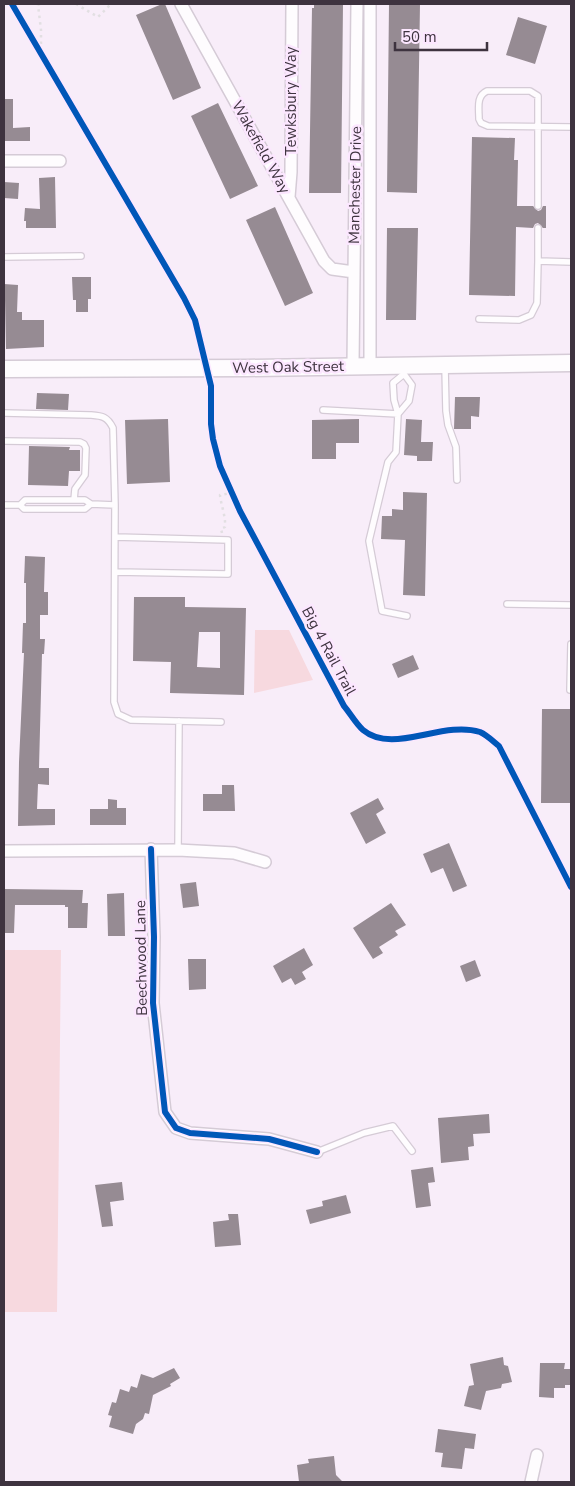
<svg xmlns="http://www.w3.org/2000/svg" width="575" height="1486" viewBox="0 0 575 1486" font-family="'Nunito Sans',sans-serif">
	<style>
		.green { fill: #f7d9df }
		.building { fill: #968b93; fill-rule: evenodd }
		.lines { fill: none; stroke-linecap: round; stroke-linejoin: round }
		.service-casing { stroke: #d5cbd6; stroke-width: 8 }
		.minor-casing { stroke: #d5cbd6; stroke-width: 14 }
		.secondary-casing { stroke: #d5cbd6; stroke-width: 19 }
		.path { stroke: #e2dfe2; stroke-width: 2.5; stroke-dasharray: 2.5 4; stroke-linecap: butt }
		.service { stroke: #fefcfe; stroke-width: 5.5 }
		.minor { stroke: #fefcfe; stroke-width: 11 }
		.secondary { stroke: #fefcfe; stroke-width: 16 }
		.cycleway-casing { stroke: #fce7ff; stroke-width: 9 }
		.cycleway { stroke: #0057b8; stroke-width: 6 }
		.labels { text-anchor: middle; stroke-width: 5; stroke-linejoin: round; paint-order: stroke }
		.street-label { font-size: 15px; fill: #3e333f; stroke: #fce7ff }
	</style>
	<rect width="100%" height="100%" fill="#f8edf9"/>
	<path class="green" d="M255 630H289L313 680 254 693Z
		M4 950H61L57 1312H4Z"/>
	<path class="building" d="M162 4H165L201 88 173 100 136 15Z
		M314 4H343L341 193H309L312 8H314Z
		M389 4H420L417 193 387 192Z
		M518 17 547 26 535 64 506 55Z
		M4 99H13V128L30 127V141H4Z
		M218 103 258 186 230 199 191 116Z
		M472 137 515 138 514 160H518L517 206H533L538 211 541 210 543 206H546V228H543L538 223 535 224 533 228 516 227 515 296 469 295Z
		M55 177 56 228H26V221H24L25 208 40 209 39 178Z
		M4 182 19 183 18 199 4 198Z
		M275 207 313 293 285 306 246 220Z
		M387 228H418L416 320H386Z
		M72 277H91V299H88V312H76V300H73Z
		M4 284 18 285 17 312H22V320H44V347L6 349 5 300H4Z
		M37 393 69 394 68 410 36 409Z
		M455 397H480L479 417 471 416V429H454Z
		M168 419 170 482 127 484 125 420Z
		M359 419V443H336V459H312V420Z
		M406 419 422 420 421 442H433L432 461H417V456L404 455Z
		M29 446 70 447 69 450H80V471H69L68 486 28 485Z
		M403 492 427 493 425 596 403 595 405 540 381 539 382 516H392V509L403 510Z
		M25 556 45 557 44 592H48V615H40V639H45L44 654H42L39 768H49V785L38 784 37 809H55V825L18 826 19 762 24 653H22L23 623H26V583H24Z
		M134 597H185V607L246 608 244 695 170 693 171 662 133 661ZM199 632H220V668L197 667Z
		M413 655 419 669 398 678 392 664Z
		M542 709H571V803H541Z
		M222 785H234L235 811H203V794H222Z
		M378 798 384 809 376 814 386 833 366 844 350 813Z
		M108 799 117 800V808H126V825H90V809H108Z
		M449 843 467 886 453 892 443 868 431 873 423 854Z
		M196 882 199 906 183 908 180 884Z
		M4 889 83 890 82 903H88L87 928H68V907H65V905H15L14 933H4Z
		M124 893 125 936H108L107 894Z
		M391 903 406 925 395 931 398 935 379 947 383 953 373 959 353 928Z
		M304 948 313 965 302 972 306 979 295 985 291 978 282 983 273 966Z
		M188 959H206V989L189 990Z
		M475 960 481 976 466 982 460 966Z
		M489 1114 490 1133 473 1134 474 1146 468 1147 469 1160 441 1163 438 1118Z
		M433 1167 435 1182 428 1183 431 1206 416 1208 411 1170Z
		M122 1182 124 1200 110 1202 113 1226 102 1227 95 1185Z
		M346 1195 351 1213 310 1224 306 1210 323 1206 322 1201Z
		M228 1214H238L241 1245 215 1247 213 1222 229 1220Z
		M503 1357 504 1365 508 1366 512 1382 502 1384 501 1388 486 1391 481 1410 464 1406 469 1386 474 1385 470 1364Z
		M540 1363H565L564 1369H571V1385H565V1388H554V1398L539 1397Z
		M174 1368 180 1378 170 1384 171 1386 153 1395 149 1414 145 1413 143 1419 136 1424 133 1434 109 1427 112 1416 108 1415 112 1402 116 1403 120 1389 129 1392 131 1386 137 1388 141 1374 153 1378Z
		M438 1429 476 1434 474 1449 465 1448 462 1469 441 1467 443 1453 435 1452Z
		M334 1456 336 1475 343 1482H299L297 1465 309 1463 308 1459Z"/>
	<g class="lines">
		<defs>
			<path id="service" d="M538 206V96L530 91H487C476 96 479 108 479 119L481 123 488 126 571 127
				M538 228V261L571 262
				M4 257 81 256
				M479 319 519 320 531 315 537 303 538 261
				M403 367 404 374 412 385 409 401 398 414 394 400 393 383 404 374
				M445 367 446 411 448 425 456 447 457 480
				M323 410 398 414 396 452 388 462 369 541 382 611 407 616
				M4 413 90 415C102 416 107 416 113 428L115 505
				M4 441 80 442 84 444 86 448 85 475 75 489 74 500
				M91 504 85 500H25L20 505 24 509H85L91 504 115 505 114 702 118 714 131 720 221 722
				M4 505H20
				M115 572 228 574V540L115 537
				M507 604 571 605
				M570 690 571 644
				M178 850 179 721
				M317 1152 364 1133 393 1126 412 1151"/>
			<path id="minor" d="M181 4 324 261 332 269 354 272
				M4 161H60
				M289 197 291 172 292 4
				M353 365 357 4
				M370 365V4
				M151 849 154 937 153 1003 165 1112 176 1128 190 1133 269 1139 317 1152
				M4 851 178 850 234 853 265 862
				M531 1482 537 1455"/>
			<path id="secondary" d="M4 369 247 368 571 363"/>
		</defs>
		<use href="#service" class="service-casing"/>
		<use href="#minor" class="minor-casing"/>
		<use href="#secondary" class="secondary-casing"/>
		<path class="path" d="M40 4 38 5 41 30V53
			M76 4 98 17 111 4
			M222 533 221 529 225 527C226 517 221 505 220 495L232 493"/>
		<use href="#service" class="service"/>
		<use href="#minor" class="minor"/>
		<use href="#secondary" class="secondary"/>
		<defs>
			<path id="cycleway" d="M12 4 184 298 195 320 211 386V424L213 439 220 466 240 511 344 706C350 713 356 724 363 730 393 755 442 720 480 732 487 735 494 742 499 746L571 887
				M151 849 154 937 153 1003 165 1112 176 1128 190 1133 269 1139 317 1152"/>
		</defs>
		<use href="#cycleway" class="cycleway-casing"/>
		<use href="#cycleway" class="cycleway"/>
	</g>
	<g class="labels">
		<g class="street-label">
			<text transform="translate(291 101) rotate(-90)" y="5">Tewksbury Way</text>
			<text transform="translate(261 147) rotate(61)" y="5">Wakefield Way</text>
			<text transform="translate(355 185) rotate(-89)" y="5">Manchester Drive</text>
			<text transform="translate(288 367) rotate(-1)" y="5">West Oak Street</text>
			<text transform="translate(329 651) rotate(62)" y="5">Big 4 Rail Trail</text>
			<text transform="translate(141 958) rotate(-91)" y="5">Beechwood Lane</text>
		</g>
	</g>
	<rect width="575" height="1486" fill="none" stroke="#3e333f" stroke-width="10"/>
	<path d="M395 42v8h92v-8" fill="none" stroke="#3e333f" stroke-width="2.5"/>
	<text x="402" y="42" font-size="15" fill="#3e333f" stroke="#fce7ff" stroke-width="4" paint-order="stroke">50 m</text>
</svg>
